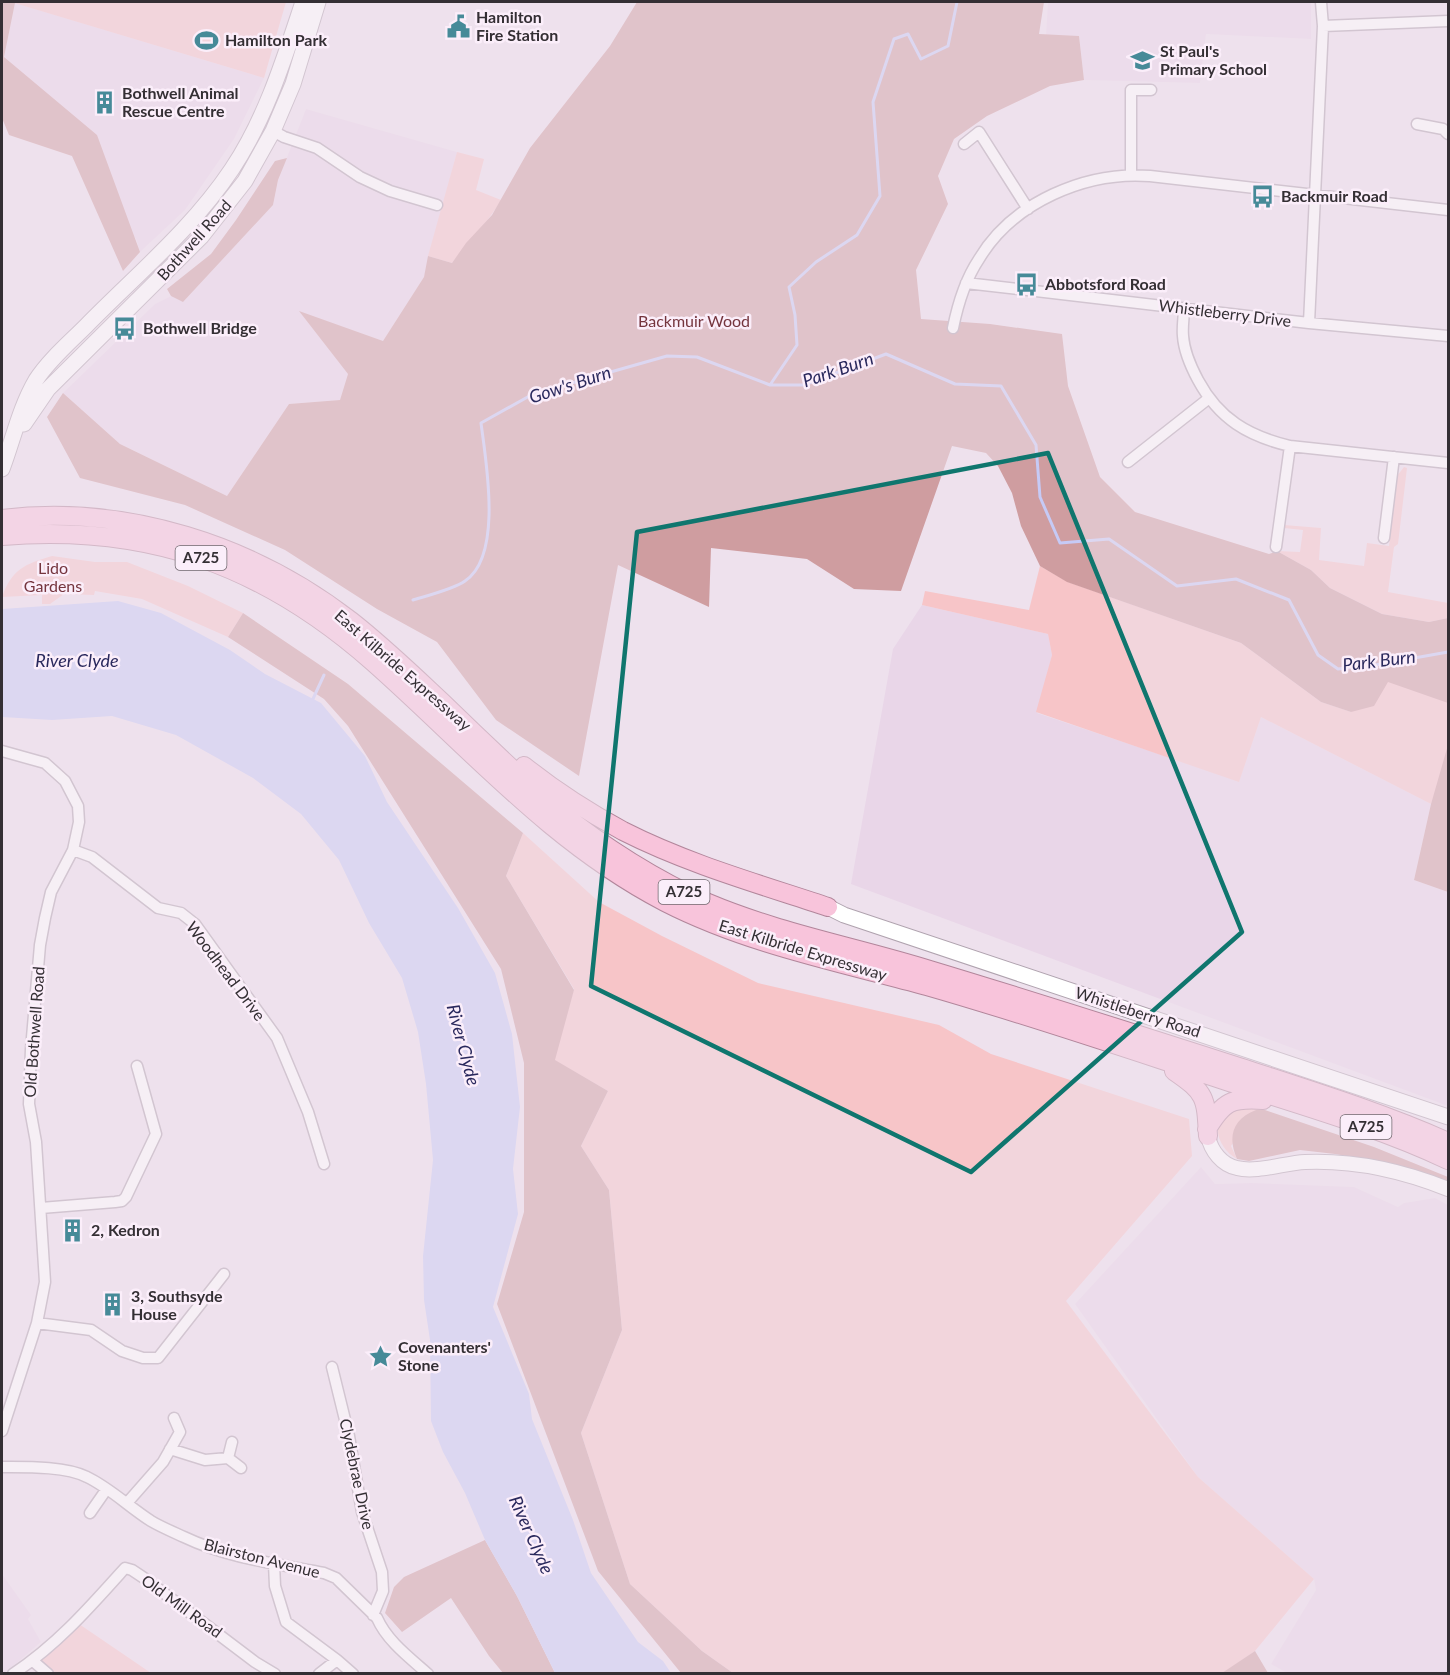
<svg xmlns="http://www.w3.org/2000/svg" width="1450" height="1675" viewBox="0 0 1450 1675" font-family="Lato,sans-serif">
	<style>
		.built { fill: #e9d6e8 }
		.green { fill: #f7c5c8 }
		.forest { fill: #cf9da0 }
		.water { fill: #c6caf6 }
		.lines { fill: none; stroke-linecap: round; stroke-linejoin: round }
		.stream { stroke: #c6caf6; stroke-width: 3 }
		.minor-casing { stroke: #b0a3af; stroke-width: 13 }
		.tertiary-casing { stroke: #b0a3af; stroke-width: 16 }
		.secondary-casing { stroke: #b0a3af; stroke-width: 17 }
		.trunk-casing { stroke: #b2869b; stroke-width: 20 }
		.minor { stroke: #fff; stroke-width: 10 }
		.tertiary { stroke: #fff; stroke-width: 14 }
		.secondary { stroke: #fff; stroke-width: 15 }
		.trunk { stroke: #f8c4db; stroke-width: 18 }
		.marked { fill: none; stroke: #0f766e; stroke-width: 4.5; stroke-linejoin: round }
		.labels { text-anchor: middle; stroke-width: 5; stroke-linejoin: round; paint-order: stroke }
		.shield { fill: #fbeefa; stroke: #70686f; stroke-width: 1.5 }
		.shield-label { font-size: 15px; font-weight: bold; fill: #342f34 }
		.poi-label { font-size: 16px; font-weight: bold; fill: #342f34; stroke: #fbeefa; text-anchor: start }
		.street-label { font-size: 16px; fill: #342f34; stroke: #fbeefa }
		.park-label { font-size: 16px; fill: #75353e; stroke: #fbeefa }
		.water-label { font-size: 18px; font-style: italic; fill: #2a295d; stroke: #fbeefa }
	</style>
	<rect width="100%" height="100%" fill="#eee1ed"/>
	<path class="built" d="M1048 2H1311V39L1206 34 1200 83 1084 80 1079 36 1046 35Z
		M15 3 264 78 234 139 185 210 140 252 136 239 4 57Z
		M306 109 457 152 424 277 383 341 300 312 348 374 340 400 289 404 227 496 120 444 63 393 155 304 171 296 183 302 273 205 278 180Z
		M922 605 1048 634 1052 655 1037 713 1239 781 1261 717 1431 804 1414 880 1448 892V1106L851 884 893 649Z
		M1201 1167 1215 1184 1252 1183 1354 1187 1398 1207 1404 1203 1435 1198 1448 1205V1673H1287L1271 1664 1316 1590 1314 1579 1198 1477 1075 1304Z
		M2 1574 31 1615 28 1619 41 1642 4 1674 2 1673Z"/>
	<path class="green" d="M11 2H286L264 78Z
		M457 152 484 159 476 190 501 200C488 223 468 241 452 263L428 256Z
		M1404 467 1407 468 1398 544 1394 547 1388 592 1448 603V618L1429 622 1382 614 1330 588 1311 570 1277 551 1300 552 1303 530 1284 528V525L1321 528 1319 560 1364 566 1367 543 1389 546 1397 476Z
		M52 556 95 562H127L188 586 243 613 228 637 142 599 95 591 94 595 64 594 50 604H42V595L2 597C12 569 25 564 52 556Z
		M1040 566 1068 582 1241 643 1321 702 1351 712 1388 681 1448 700V754L1431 804 1261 717 1239 782 1036 712 1052 655 1048 634 922 605 925 591 1029 610Z
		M523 833 599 902 662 936 758 983 939 1025 991 1054 1189 1119 1192 1156 1066 1301 1198 1477 1314 1579 1255 1651 1222 1674 733 1673 702 1651 630 1584 581 1433 622 1330 609 1190 581 1146 608 1091 554 1060 574 989 506 876Z
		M1248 1105 1265 1110H1256L1231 1146 1237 1159C1220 1150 1208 1124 1229 1111 1234 1108 1243 1106 1248 1105Z
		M79 1624 151 1673H56L39 1660Z"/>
	<path class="forest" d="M2 2 15 3 4 57 97 135 140 252 123 271 72 156 9 135 2 118Z
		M637 2H1044L1039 34 1079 36 1084 80 1050 86 987 116 954 139 938 176 948 204 916 270 921 319 990 324 1062 334 1068 386 1100 477 1135 512 1269 554 1277 551 1311 570 1330 588 1382 614 1429 622 1448 618V703L1388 682 1374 706 1351 712 1321 702 1241 643 1067 582 1040 566 1021 526 1012 493 998 466 986 453 952 446 901 591 854 589 807 559 711 548 709 607 618 565 579 776 496 720 437 642 377 609 285 550 185 505 80 478 47 417 63 393 120 444 227 496 289 404 340 400 348 374 299 311 383 341 424 277 428 256 452 263 466 243 492 215 530 148 610 46Z
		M287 158 278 180 273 205 183 302 171 296 167 289 211 254 236 220 275 161Z
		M243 613 348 684 523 833 506 876 574 990 555 1060 608 1091 581 1146 609 1190 622 1330 581 1433 630 1584 702 1651 733 1673H681L598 1571 497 1304 524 1212V1063L501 969 348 726 324 699 228 637Z
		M1448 745V892L1414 880 1431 804Z
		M1256 1110H1265L1374 1147 1448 1177V1184L1398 1165 1335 1154 1300 1150 1249 1161 1237 1159C1227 1136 1233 1119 1256 1110Z
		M485 1540 517 1596 555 1673H503L489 1656 451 1598 402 1632 385 1613 394 1587 404 1577Z
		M1255 1651 1268 1673H1222Z"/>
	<path class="water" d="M118 601 161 613 230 650 265 674 321 703 365 756 387 802 458 908 495 973 512 1034 520 1107 513 1169 518 1214 493 1307 529 1394 532 1419 573 1520 591 1573 638 1642 663 1661 671 1673H555L517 1596 485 1540 465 1493 443 1452 431 1421 430 1340 424 1300 423 1256 433 1160 426 1084 418 1032 402 978 369 923 339 860 301 814 253 778 176 735 112 716 52 720 2 717V609Z"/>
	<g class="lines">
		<path class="stream" d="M770 385 797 345 795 315 789 287 816 262 857 235 880 196 873 102 894 39 908 34 921 59 948 46 957 2
			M413 600C426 596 454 589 465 581 503 556 486 462 481 423L533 394 667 356 697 357 770 385H804L886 354 955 384 1001 386 1036 445 1040 497 1060 543 1109 539 1177 586 1236 579 1289 600 1318 655 1338 669 1375 665 1448 652
			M312 701 324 675"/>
		<defs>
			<path id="minor" d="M1323 26 1448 21
				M1417 124 1443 129 1448 134
				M273 131 284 137 317 148 360 177 390 191 437 205
				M964 144 979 132 1028 209
				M1131 174V90H1151
				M966 283 1309 323 1448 336
				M1184 308C1184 317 1182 327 1183 336 1184 351 1191 367 1198 380 1219 419 1248 436 1290 446L1448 463
				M1309 323 1323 26 1321 2
				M953 328C958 303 965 280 979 259 1013 202 1086 171 1150 176L1448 210
				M1128 462 1208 399
				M1384 538 1394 457
				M1276 547 1290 446
				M2 751 45 763 65 781 78 806 79 822 73 850 51 892 45 918 40 945 31 1049 29 1104 36 1142 45 1282 37 1323 2 1431
				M73 850 92 857 158 908 181 913 195 924 277 1038 308 1112 324 1164
				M41 1208 115 1202 122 1201 126 1197 156 1134 137 1066
				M37 1323 91 1330 122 1351 143 1358H158L224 1274
				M332 1367 349 1436 362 1512 382 1572 383 1591 373 1615
				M170 1449 205 1460 228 1458 241 1468
				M228 1458 232 1442
				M2 1467C25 1467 66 1466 87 1477 110 1488 129 1507 151 1521 161 1527 173 1532 184 1537 228 1558 277 1564 324 1573L336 1578 377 1618C387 1641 410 1658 428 1674
				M127 1503 163 1462 180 1432 174 1418
				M90 1513 106 1490
				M274 1564 275 1586 286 1622 337 1660
				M33 1661 48 1674
				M13 1674C57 1645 90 1607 125 1568L132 1570 144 1578 255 1662 275 1674
				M319 1674 337 1660 353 1674"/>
			<path id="tertiary" d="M1208 1136C1211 1151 1222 1165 1237 1168 1256 1173 1285 1163 1305 1162 1354 1160 1403 1171 1448 1189"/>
			<path id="secondary" d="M24 424 48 389 201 237 245 181 273 131 293 84 318 2
				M2 469C13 440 20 407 36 380 49 360 69 343 86 326 136 275 192 229 232 169 266 118 284 59 303 2
				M828 907 844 915 1448 1117"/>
			<path id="trunk" d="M2 519C126 504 253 545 351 621 383 646 413 675 443 703 479 738 515 772 552 806 601 845 651 878 708 903 779 933 856 947 930 970 1033 1001 1136 1034 1239 1067 1309 1090 1381 1112 1448 1142
				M2 536C148 524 263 565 373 662 468 746 551 843 665 902 747 944 839 962 927 986 1025 1014 1122 1047 1220 1079 1296 1104 1376 1126 1448 1160
				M524 766C554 790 588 812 623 831 688 864 759 884 828 907
				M1174 1071C1206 1093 1206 1097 1208 1136
				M1207 1129C1224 1101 1231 1098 1263 1100"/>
		</defs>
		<use href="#minor" class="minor-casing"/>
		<use href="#tertiary" class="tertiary-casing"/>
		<use href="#secondary" class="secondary-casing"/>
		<use href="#trunk" class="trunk-casing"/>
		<use href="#minor" class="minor"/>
		<use href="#tertiary" class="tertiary"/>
		<use href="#secondary" class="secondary"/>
		<use href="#trunk" class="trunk"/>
	</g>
	<path d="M0 0H1450V1675H0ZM1048 453 1242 932 971 1172 591 986 637 532Z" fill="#eee1ed" fill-opacity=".55" fill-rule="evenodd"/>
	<path class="marked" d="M1048 453 1242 932 971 1172 591 986 637 532Z"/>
	<defs>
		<symbol id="civic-bare" viewBox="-9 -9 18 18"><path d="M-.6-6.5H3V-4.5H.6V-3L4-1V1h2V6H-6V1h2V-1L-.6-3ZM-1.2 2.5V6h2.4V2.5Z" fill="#468a98" stroke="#fbeefa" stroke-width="2.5" paint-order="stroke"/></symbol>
		<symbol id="stadium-bare" viewBox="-9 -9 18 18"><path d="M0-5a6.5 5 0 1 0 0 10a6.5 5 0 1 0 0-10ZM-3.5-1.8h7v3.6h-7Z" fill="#468a98" stroke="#fbeefa" stroke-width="2.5" paint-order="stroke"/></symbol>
		<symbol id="school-bare" viewBox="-9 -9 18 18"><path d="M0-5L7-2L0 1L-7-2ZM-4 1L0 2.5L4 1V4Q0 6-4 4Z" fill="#468a98" stroke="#fbeefa" stroke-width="2.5" paint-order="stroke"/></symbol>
		<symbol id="building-bare" viewBox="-9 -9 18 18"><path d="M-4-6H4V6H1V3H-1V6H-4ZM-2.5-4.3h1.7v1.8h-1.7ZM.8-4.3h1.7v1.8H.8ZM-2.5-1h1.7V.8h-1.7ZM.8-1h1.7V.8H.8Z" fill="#468a98" stroke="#fbeefa" stroke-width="2.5" paint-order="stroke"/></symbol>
		<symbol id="bus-bare" viewBox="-9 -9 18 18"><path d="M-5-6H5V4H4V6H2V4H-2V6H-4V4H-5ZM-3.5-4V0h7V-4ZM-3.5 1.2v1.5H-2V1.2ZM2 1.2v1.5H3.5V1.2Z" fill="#468a98" stroke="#fbeefa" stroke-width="2.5" paint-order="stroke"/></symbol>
		<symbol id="sight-bare" viewBox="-9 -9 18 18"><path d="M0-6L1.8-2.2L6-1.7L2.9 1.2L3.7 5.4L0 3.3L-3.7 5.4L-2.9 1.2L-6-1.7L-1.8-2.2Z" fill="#468a98" stroke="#fbeefa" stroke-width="2.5" paint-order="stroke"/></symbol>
	</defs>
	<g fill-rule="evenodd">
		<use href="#civic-bare" x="442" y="10" width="33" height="33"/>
		<use href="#stadium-bare" x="190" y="24" width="33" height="33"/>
		<use href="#school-bare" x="1126" y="44" width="33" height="33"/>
		<use href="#building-bare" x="88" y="86" width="33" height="33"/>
		<use href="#bus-bare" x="1246" y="180" width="33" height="33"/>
		<use href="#bus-bare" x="1010" y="268" width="33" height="33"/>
		<use href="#bus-bare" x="108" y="312" width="33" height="33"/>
		<use href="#building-bare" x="56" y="1214" width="33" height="33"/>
		<use href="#building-bare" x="96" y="1288" width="33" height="33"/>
		<use href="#sight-bare" x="364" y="1340" width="33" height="33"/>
	</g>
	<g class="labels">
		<g class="shield">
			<rect x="175.5" y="546" width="51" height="24" rx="4.5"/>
			<rect x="658.5" y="880" width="51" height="24" rx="4.5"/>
			<rect x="1340.5" y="1115" width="51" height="24" rx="4.5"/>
		</g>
		<g class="shield-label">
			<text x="201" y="563">A725</text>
			<text x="684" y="897">A725</text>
			<text x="1366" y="1132">A725</text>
		</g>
		<g class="poi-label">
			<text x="476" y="23">Hamilton<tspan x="476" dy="18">Fire Station</tspan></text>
			<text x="225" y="46">Hamilton Park</text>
			<text x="1160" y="57">St Paul's<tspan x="1160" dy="18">Primary School</tspan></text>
			<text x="122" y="99">Bothwell Animal<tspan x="122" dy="18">Rescue Centre</tspan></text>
			<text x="1281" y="202">Backmuir Road</text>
			<text x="1045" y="290">Abbotsford Road</text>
			<text x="143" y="334">Bothwell Bridge</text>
			<text x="91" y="1236">2, Kedron</text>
			<text x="131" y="1302">3, Southsyde<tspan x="131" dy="18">House</tspan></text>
			<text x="398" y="1353">Covenanters'<tspan x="398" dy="18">Stone</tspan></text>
		</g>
		<g class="street-label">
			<text transform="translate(194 240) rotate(-48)" y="6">Bothwell Road</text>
			<text transform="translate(1225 313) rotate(7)" y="6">Whistleberry Drive</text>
			<text transform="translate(403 670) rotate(41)" y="6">East Kilbride Expressway</text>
			<text transform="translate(803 950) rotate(17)" y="6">East Kilbride Expressway</text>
			<text transform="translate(226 971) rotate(53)" y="6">Woodhead Drive</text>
			<text transform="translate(1138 1012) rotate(18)" y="6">Whistleberry Road</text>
			<text transform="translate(34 1032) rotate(-86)" y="6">Old Bothwell Road</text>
			<text transform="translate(357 1474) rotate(78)" y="6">Clydebrae Drive</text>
			<text transform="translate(262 1558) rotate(14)" y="6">Blairston Avenue</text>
			<text transform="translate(182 1606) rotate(36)" y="6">Old Mill Road</text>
		</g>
		<g class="park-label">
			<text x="694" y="327">Backmuir Wood</text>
			<text x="53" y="574">Lido<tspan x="53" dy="18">Gardens</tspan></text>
		</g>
		<g class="water-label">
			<text transform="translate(838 370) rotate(-19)" y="6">Park Burn</text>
			<text transform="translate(570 385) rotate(-18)" y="6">Gow's Burn</text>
			<text x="77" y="667">River Clyde</text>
			<text transform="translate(1379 661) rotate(-7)" y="6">Park Burn</text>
			<text transform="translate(463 1045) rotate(75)" y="6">River Clyde</text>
			<text transform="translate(531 1535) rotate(66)" y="6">River Clyde</text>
		</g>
	</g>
	<rect width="1450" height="1675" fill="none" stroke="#342f34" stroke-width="6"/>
</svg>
